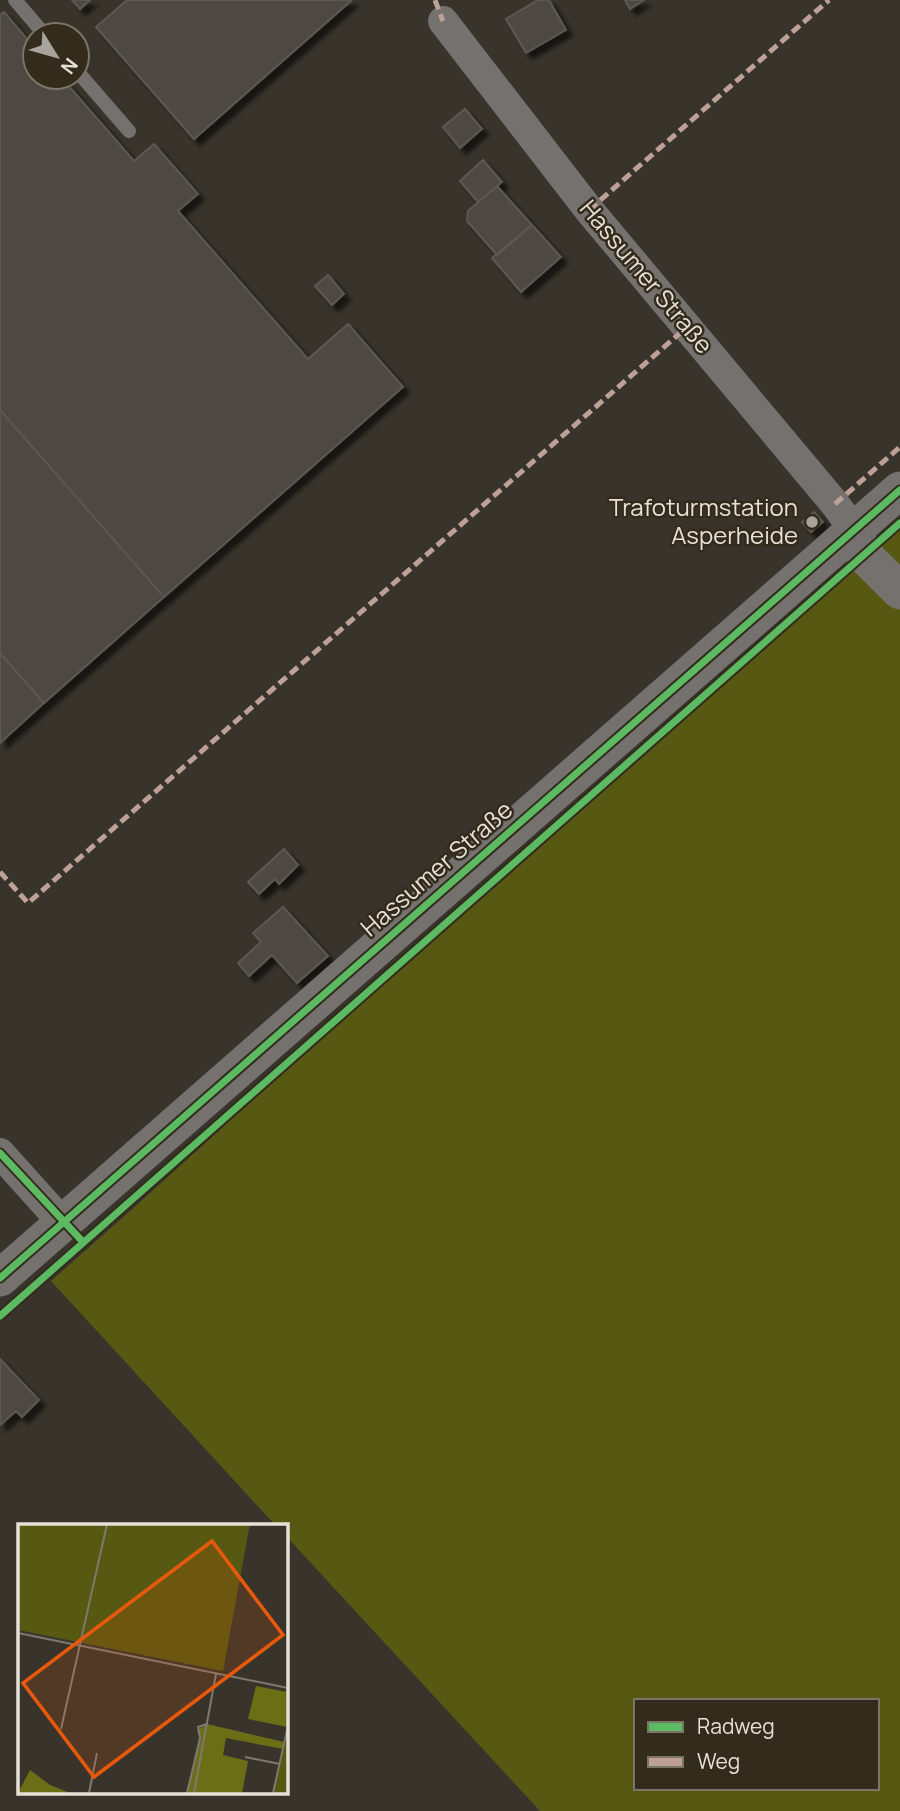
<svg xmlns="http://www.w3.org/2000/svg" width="900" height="1811" viewBox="0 0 900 1811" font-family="Manrope,sans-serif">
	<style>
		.green { fill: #575811; fill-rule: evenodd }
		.building { fill: #4d4a43; stroke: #5c5851; stroke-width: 2; filter: url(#shadow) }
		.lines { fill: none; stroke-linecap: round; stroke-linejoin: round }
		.service { stroke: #74716f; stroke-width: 14 }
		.minor { stroke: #74716f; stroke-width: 30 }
		.tertiary { stroke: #74716f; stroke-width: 37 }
		.quiet { stroke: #bda197; stroke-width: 5; stroke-dasharray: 10 5; stroke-linecap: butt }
		.cycleway-casing { stroke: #332b1c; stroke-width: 11 }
		.cycleway { stroke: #5cba63; stroke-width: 7 }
		.poi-dot { fill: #a9a49b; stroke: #332b1c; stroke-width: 2.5 }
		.labels { text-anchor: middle; stroke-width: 5; stroke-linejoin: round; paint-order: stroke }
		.street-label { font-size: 24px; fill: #e6e1d8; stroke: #332b1c }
		.poi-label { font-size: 24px; fill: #e6e1d8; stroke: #332b1c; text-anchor: end }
		.inset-road { fill: none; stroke: #7e7970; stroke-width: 2 }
		.view { fill: #e8590c; fill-opacity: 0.15; stroke: #e8590c; stroke-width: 3.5 }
		.inset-edge { fill: none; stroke: #e6e1d8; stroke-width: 3.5 }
	</style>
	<defs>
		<filter id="shadow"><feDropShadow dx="6" dy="6" stdDeviation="2" flood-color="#0009"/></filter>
	</defs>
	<rect width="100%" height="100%" fill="#38342b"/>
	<path class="green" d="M900 523V1811H540L285 1535V1526H276L51 1281 139 1203 472 901ZM636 1701H877V1788H636Z"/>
	<path class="building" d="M72 0H90L80 9Z
		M127 0H352L194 139 96 27Z
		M538 0H549L566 30 526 53 506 19Z
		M625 0H644L630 9Z
		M4 12 35 48V77H61L134 161 154 144 198 194 178 211 308 359 348 324 403 387 164 597 0 410V15Z
		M465 109 482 129 460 148 443 127Z
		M483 160 502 182 478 202 460 181Z
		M497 186 532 225 497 255 467 221 468 211Z
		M532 225 561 257 521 292 492 258Z
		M328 275 344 294 332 305 315 286Z
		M0 410 164 597 44 703 0 653Z
		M814 512 823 522 811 532 802 522Z
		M0 653 44 703 0 743Z
		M284 849 298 865 279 884 275 879 259 894 248 882Z
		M283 907 328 956 297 983 272 955 249 976 238 963 261 942 253 933Z
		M0 1359 39 1400 22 1417 16 1411 0 1425Z"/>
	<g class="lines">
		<path class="service" d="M15 0 45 35
			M77 71 129 131"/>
		<path class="minor" d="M443 21 589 210 835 504 854 530
			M0 1153 62 1222"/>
		<path class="tertiary" d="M854 530 864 555 900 591
			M0 1278 900 490"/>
		<path class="quiet" d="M435 0 443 21
			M589 210 829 0
			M835 504 900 447
			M0 872 28 903 687 327"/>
		<defs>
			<path id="cycleway" d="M0 1153 83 1242
				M0 1278 900 490
				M0 1316 900 523"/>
		</defs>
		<use href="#cycleway" class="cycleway-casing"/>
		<use href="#cycleway" class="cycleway"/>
	</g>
	<circle class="poi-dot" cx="812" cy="522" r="7"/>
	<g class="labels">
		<g class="street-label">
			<text transform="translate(646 277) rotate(50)" y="8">Hassumer Straße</text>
			<text transform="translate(437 869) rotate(-41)" y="8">Hassumer Straße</text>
		</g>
		<g class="poi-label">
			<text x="798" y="516">Trafoturmstation<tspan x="798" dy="28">Asperheide</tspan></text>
		</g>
	</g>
	<g transform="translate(18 1524)">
		<rect width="270" height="270" fill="#38342b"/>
		<path d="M0 0H232L205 147 0 106ZM269 213V269H255Z" fill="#575811"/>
		<path d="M238 162 269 168V203L230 195ZM189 200 266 218 265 225 208 214 205 231 230 237 224 269H169L182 214 179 206ZM12 246 32 261 52 269H0Z" fill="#6c6e16"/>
		<path class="inset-road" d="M0 109 270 164M43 205 89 0M227 233 262 240M71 269 79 229M169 269 182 214 180 203 189 200M176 269 198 150M255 269 270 202"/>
		<path class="view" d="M194 17 265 111 76 253 5 159Z"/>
		<rect width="270" height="270" class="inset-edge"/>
	</g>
	<rect x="634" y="1699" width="245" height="91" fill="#332b1c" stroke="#7b7467" stroke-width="2"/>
	<rect x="648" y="1722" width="35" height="10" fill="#5cba63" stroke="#7b7467" stroke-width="2"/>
	<text x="697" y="1734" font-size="21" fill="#e6e1d8">Radweg</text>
	<rect x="648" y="1757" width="35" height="10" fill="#bda197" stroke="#7b7467" stroke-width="2"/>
	<text x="697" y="1769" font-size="21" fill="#e6e1d8">Weg</text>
	<g transform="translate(56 56) rotate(127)"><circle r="33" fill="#332b1c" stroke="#7b7467" stroke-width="2"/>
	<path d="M0-5L12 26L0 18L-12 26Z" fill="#a9a49b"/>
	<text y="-10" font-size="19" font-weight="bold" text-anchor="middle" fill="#e6e1d8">N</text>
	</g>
</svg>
